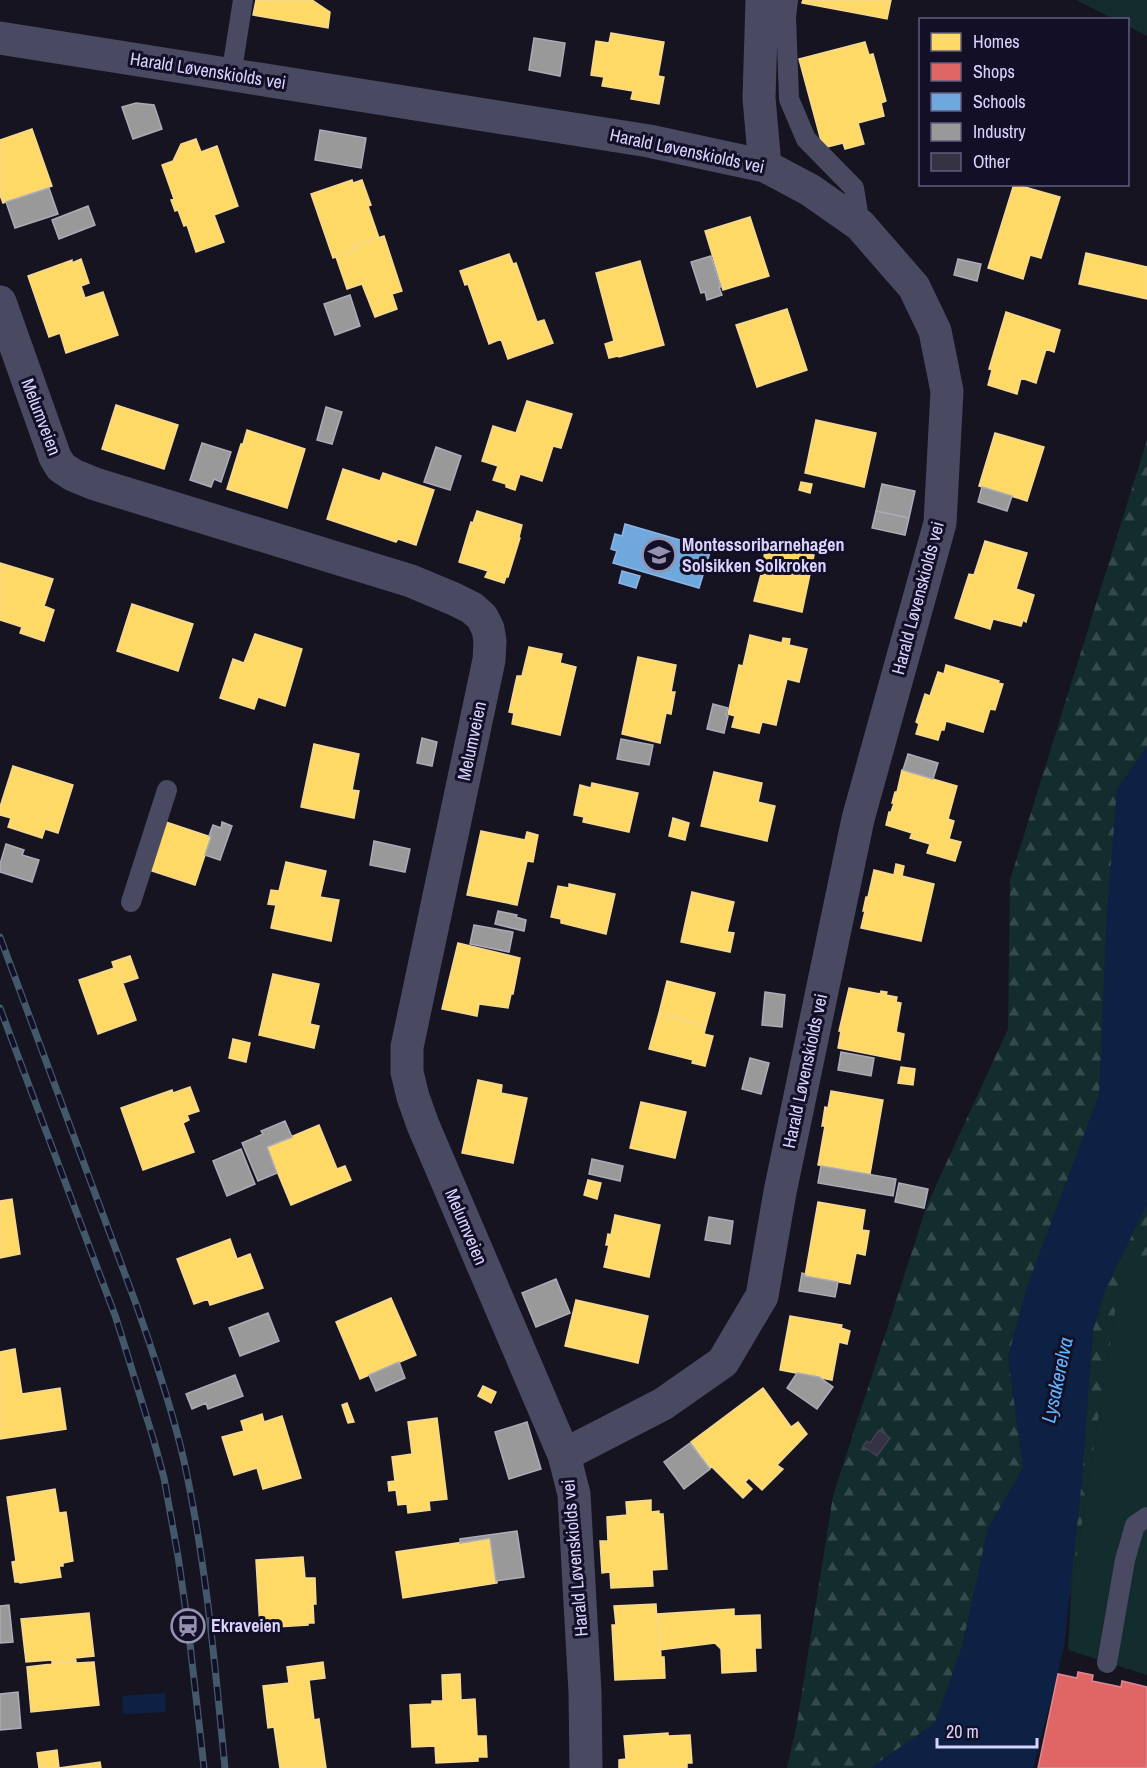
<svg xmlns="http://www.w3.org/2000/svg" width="1147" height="1768" viewBox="0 0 1147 1768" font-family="'Archivo Narrow',sans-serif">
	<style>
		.grass { fill: #132c2d }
		.forest { fill: url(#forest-firs) }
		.water { fill: #0d2144 }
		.homes { fill: #ffd966; stroke: #f4d894; stroke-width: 1.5 }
		.shops { fill: #e06666; stroke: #de8794; stroke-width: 1.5 }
		.schools { fill: #6fa8dc; stroke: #8fb5e6; stroke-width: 1.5 }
		.industry { fill: #999; stroke: #acabb8; stroke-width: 1.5 }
		.building { fill: #343243; stroke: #433f54; stroke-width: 1.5 }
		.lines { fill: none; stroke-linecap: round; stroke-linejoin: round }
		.lane { stroke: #4a4962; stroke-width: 20 }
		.street { stroke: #4a4962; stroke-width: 33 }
		.rail-casing { stroke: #43596b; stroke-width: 7 }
		.rail { stroke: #130f26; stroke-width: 4.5; stroke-dasharray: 14; stroke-linecap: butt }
		.labels { text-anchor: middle; stroke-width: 6; stroke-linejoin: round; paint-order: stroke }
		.street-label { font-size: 18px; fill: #d9d4ff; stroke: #130f26 }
		.poi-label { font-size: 18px; font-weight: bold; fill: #d9d4ff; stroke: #130f26; text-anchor: start }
		.water-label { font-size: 20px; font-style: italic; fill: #62b6ff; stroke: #130f26 }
	</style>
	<defs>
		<pattern id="forest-firs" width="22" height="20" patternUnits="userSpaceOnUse" patternTransform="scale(1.5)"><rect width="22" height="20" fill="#132c2d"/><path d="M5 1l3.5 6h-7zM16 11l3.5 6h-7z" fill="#354a4c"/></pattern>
	</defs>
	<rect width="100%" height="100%" fill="#161421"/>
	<path class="grass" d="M1076 0H1147V36L1128 26V20L1114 19Z
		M1123 1260 1147 1265V1675L1068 1650 1071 1593Z"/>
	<path class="forest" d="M1147 440V1265L1123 1261 1071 1593 993 1714 883 1768H787L797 1723 833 1496 927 1205 1008 1029 1010 880Z"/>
	<path class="water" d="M1147 747V1205L1106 1288 1093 1330 1082 1479 1064 1648 1033 1768H870L935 1723 962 1647 988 1528 1023 1468 1008 1357 1027 1287 1099 1095 1107 912 1117 789Z
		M165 1693 166 1712 123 1714 122 1696Z"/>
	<path class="homes" d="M256 0H312L330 12 328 28 253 15Z
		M803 0H891L887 19 802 3Z
		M611 33 664 42 658 76 664 77 659 104 631 99 633 91 602 86 604 77 591 75 596 41 609 43Z
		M865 42 869 55 873 54 886 101 881 103 884 116 858 123 864 144 845 149 843 143 823 148 799 59Z
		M32 129 52 186 3 203 0 195V140Z
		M196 139 201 152 217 146 238 206 214 215 224 242 196 252 187 225 184 226 178 210 175 211 171 200 174 199 162 165 173 161 181 144Z
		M352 180 353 183 362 180 371 205 368 206 379 238 354 246 356 250 333 258 311 194Z
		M1014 184 1060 197 1041 258 1030 255 1023 279 988 268Z
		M750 217 769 276 723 290 705 231Z
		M384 236 402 291 392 294 397 309 375 317 362 284 347 289 336 257 356 250 354 246Z
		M1086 253 1147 267V299L1079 284Z
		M509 254 513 264 516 263 537 322 544 320 553 343 508 359 501 339 489 344 468 284 465 285 460 271Z
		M81 259 89 283 81 286 85 298 103 292 118 335 66 353 60 333 49 337 28 276 72 260V263Z
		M640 261 664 345 619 357 618 356 609 358 605 344 614 341 596 273Z
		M787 309 807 370 757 387 736 325Z
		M1006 312 1060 330 1054 352 1046 349 1036 383 1021 378 1017 394 988 385 992 370 989 369Z
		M527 401 572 414 561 448 553 446 542 481 520 474 515 490 506 487V484L493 480 498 466 482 461 493 426 516 433Z
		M116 405 178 425 164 469 102 449Z
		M816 420 876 433 864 487 805 473Z
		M247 430 305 449 287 508 227 489 241 444H243Z
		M995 433 1044 447 1027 501 979 486Z
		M343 469 380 481 383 473 434 490 416 545 398 539 396 542 327 519Z
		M801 482 812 484 810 493 799 490Z
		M477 511 522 525 519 537 520 538 508 577H506L504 583 485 577 488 571 459 562 471 522 473 523Z
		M985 541 1027 553 1016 589 1034 595 1026 622 1023 620 1021 626 993 619 990 629 955 618 969 574 974 575Z
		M766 545 814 555 802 612 754 601 764 563H763Z
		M0 563 53 579 44 606 54 610 44 641 20 633 22 627 0 620Z
		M132 604 193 624 178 671 117 651Z
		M255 634 302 649 285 706 258 697 254 709 220 698 233 659 244 663Z
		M750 635 782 643 783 638 790 639 789 645 807 649 799 682 787 679 776 725 762 722 759 733 732 727 735 716 728 714 739 665 743 666Z
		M529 647 562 654 560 663 576 667 560 735 512 724 514 713 509 712 517 676H522Z
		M638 657 676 665 671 692H675L671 714 666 713 660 743 622 734Z
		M946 665 999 681 998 683 1003 684 995 710 990 709 983 732 946 721 944 730H941L938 740 916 734 919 724 916 722 925 694 930 696 938 672 944 674Z
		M314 744 359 754 352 790 359 791 354 818 301 807Z
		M13 766 73 785 58 833 45 829 42 838 8 827 11 818 0 815V807Z
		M902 770 957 786 948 819 954 821 949 839 961 842 955 861 927 853 930 844 910 838 912 833 886 825 889 812H891L894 803H892L895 792H897Z
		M714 772 762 783 758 802 775 806 767 841 701 826Z
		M592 783 638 793 629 832 583 822 584 817 574 815 580 785 591 788Z
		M673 818 689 823 685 840 669 836Z
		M163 821 211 837 195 885 146 869Z
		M481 831 525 840 527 832 538 835 533 862 527 861 517 905 467 895Z
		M286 862 326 871 320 897 339 900 331 941 271 928 276 905 268 904 271 890 279 891Z
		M896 864 904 866 902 876 934 884 921 941 861 928 865 911H863L866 897H868L874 870 894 875Z
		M569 884 615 894 606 934 561 923V919L551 917 558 886 569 888Z
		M692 892 734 902 727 932 734 933 730 952 681 942Z
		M458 943 520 958 513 994H511L508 1008 479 1004 477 1016 442 1009Z
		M130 956 138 978 123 983 117 967 114 968 112 962Z
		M117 967 136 1020 98 1034 79 980Z
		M273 974 319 984 310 1024 319 1026 314 1048 259 1035Z
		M667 981 715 993 706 1026 659 1013Z
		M849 988 880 994 881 991 887 992 886 995 897 997 896 1002 901 1003 896 1032 904 1034 900 1060 838 1048 841 1031H839Z
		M659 1013 706 1026 704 1034 713 1036 705 1066 692 1063 693 1060 649 1049Z
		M233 1039 250 1043 246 1062 229 1058Z
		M901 1067 915 1069 913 1085 898 1083Z
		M478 1080 502 1085 501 1093 527 1098 513 1163 462 1153Z
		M190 1087 199 1111 187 1115 189 1120 183 1123 194 1152 143 1170 121 1108 172 1090 173 1093Z
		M831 1091 883 1100 870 1174 818 1165 825 1126H822L825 1107 828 1108Z
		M641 1102 686 1112 675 1158 630 1148Z
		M319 1125 337 1169 345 1166 351 1180 291 1205 267 1147Z
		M588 1180 601 1183 597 1199 584 1195Z
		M12 1199 20 1254 0 1258V1201Z
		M818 1202 865 1210 862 1230 869 1231 865 1255 856 1253 850 1284 805 1276Z
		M615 1215 660 1225 649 1277 604 1267 609 1245H606L608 1234 611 1235Z
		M230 1239 237 1259 250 1254 263 1288 210 1305 208 1299 194 1304 177 1259Z
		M391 1298 416 1355 360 1379 336 1322Z
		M576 1300 648 1316 638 1363 565 1346Z
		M790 1316 842 1325 841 1328 850 1331 847 1344 839 1342 832 1380 780 1370Z
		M15 1349 22 1394 60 1388 66 1429 0 1439V1352Z
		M483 1386 496 1392 491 1403 478 1396Z
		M763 1388 791 1427 798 1422 807 1434 777 1465 783 1469 762 1490 749 1478 745 1482 752 1489 743 1498 712 1467 710 1468 691 1442Z
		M347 1403 354 1422 348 1423 342 1405Z
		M262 1414 264 1422 282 1416 301 1478 263 1489 257 1468 234 1475 222 1437 244 1431 241 1421Z
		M437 1418 447 1499 429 1501 430 1510 408 1513 407 1504 398 1505 396 1490 389 1491 388 1482 395 1481 392 1457 412 1454 408 1422Z
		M55 1489 59 1513 66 1512 73 1561 63 1563V1566H59L61 1577 20 1583 19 1582H15L12 1562 16 1561 7 1497Z
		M651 1500V1512L659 1511V1514H663L667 1569 652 1570 653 1586 611 1588 610 1572 602 1573 600 1541H608L607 1517 627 1515 626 1502Z
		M490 1538 497 1583 403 1598 396 1552Z
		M303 1557 305 1578H315L316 1604H313L314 1623H308V1625L260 1628 256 1560Z
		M656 1604 657 1623H659L661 1657H664L665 1678 615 1680 612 1625H616L614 1606Z
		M734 1609V1616L760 1615 761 1648H755L756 1671 722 1673 721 1649 715 1643 660 1650 659 1623H657V1614Z
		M89 1613 94 1656 75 1658 76 1661 52 1663V1660L26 1662 21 1619Z
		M76 1661V1663L94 1662 99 1705 31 1712 27 1667Z
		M323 1662 325 1678 309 1680 314 1720 319 1719 326 1768H280L274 1727 268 1728 263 1686 289 1683 287 1667Z
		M460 1674 461 1700 475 1699 477 1736H486L487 1757H478V1761L436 1763 435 1746 412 1747 410 1705 432 1704V1701H443L442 1675Z
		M668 1733V1736L690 1735 692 1763H687V1768H619V1760L626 1759 624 1736Z
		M57 1750 59 1768 100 1762 101 1768H39L37 1753Z"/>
	<path class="shops" d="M1078 1672 1093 1675 1092 1681 1121 1687 1122 1681 1147 1687V1768H1038L1058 1674 1077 1678Z"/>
	<path class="schools" d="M625 524 711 549 699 588 613 563 617 551 611 549 615 534 622 536Z
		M622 571 640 576 636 588 619 583Z"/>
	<path class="industry" d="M534 38 565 43 560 76 529 70Z
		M136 103 154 105 162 129 133 139 122 107Z
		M320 130 366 138 361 168 315 160Z
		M49 188 58 214 15 228 6 202Z
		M88 206 95 225 59 239 52 220Z
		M711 256 721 287H719L722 295 707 300 705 292 701 293 691 262Z
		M958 259 981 264 977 281 954 275Z
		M350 295 360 326 335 335 324 304Z
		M326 407 342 412 332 444 317 440Z
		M202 443 231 452 221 482 214 479 211 487 190 480Z
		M436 447 461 456 450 490 424 482Z
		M882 484 915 491 909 518 876 511Z
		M982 487 1012 496 1007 511 978 502Z
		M876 511 909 518 905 535 872 528Z
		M713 704 728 708 726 715 728 716 724 733 707 729Z
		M422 738 437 742 432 766 417 763Z
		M621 739 653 745 649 765 617 759Z
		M908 754 938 763 933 779 903 770Z
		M222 822 232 826 220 860 205 855 211 837 209 836 213 825 221 828Z
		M374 841 410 849 405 872 370 865Z
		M6 844 24 850 22 855 39 860 32 882 0 872V864Z
		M498 911 517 915 516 917 526 920 524 931 495 924Z
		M474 925 513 932 509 952 470 944Z
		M765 992 785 995 782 1027 762 1025Z
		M841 1052 874 1058 871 1076 838 1070Z
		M750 1058 769 1063 761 1094 742 1089Z
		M285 1121 292 1137 267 1147 277 1173 258 1181 242 1143 263 1134 261 1131Z
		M241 1149 255 1184 227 1196 213 1161Z
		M592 1159 623 1166 620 1181 589 1174Z
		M821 1166 896 1179 893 1196 818 1183Z
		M899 1183 928 1189 924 1208 895 1202Z
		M709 1217 733 1221 730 1244 705 1240Z
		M802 1273 805 1274V1276L838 1282 835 1297 799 1291Z
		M556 1279 570 1313 536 1327 522 1293Z
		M268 1313 279 1341 240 1356 229 1328Z
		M399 1362 405 1378 376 1391 369 1375Z
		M797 1373 819 1377 833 1387 817 1409 787 1388Z
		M235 1375 243 1396 208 1409 206 1403 192 1409 186 1394Z
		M527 1422 541 1469 509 1479 495 1432Z
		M690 1443 710 1469 684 1489 664 1462Z
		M517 1531 524 1577 496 1581 490 1538 460 1543V1539Z
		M9 1605 13 1642 0 1643V1606Z
		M18 1692 21 1728 0 1730V1694Z"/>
	<path class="building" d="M879 1430 890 1438 877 1456 863 1446 867 1441 870 1443Z"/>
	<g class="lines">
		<path class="lane" d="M788 0 786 17 789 99 806 139 854 188 860 225
			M231 76 243 0
			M131 902 167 790
			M1107 1663 1125 1560 1135 1525 1147 1517"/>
		<path class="street" d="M762 0 759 98 765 166
			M0 38 649 141 765 166 810 190 860 225 914 287 935 331 947 391 940 523 858 819 780 1192 762 1296 723 1362 663 1404 564 1455 574 1494 585 1692 586 1768
			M0 302 55 457 61 467 73 475 95 484 411 581 454 599 472 608 482 617 488 629 490 641 489 660 407 1047V1072L413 1097 423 1125 564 1455"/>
		<defs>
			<path id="rail" d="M0 937 136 1304C154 1355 172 1408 184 1461 206 1562 215 1665 225 1768
				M0 1008 116 1318 154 1441 164 1478 178 1556 188 1626 204 1768"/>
		</defs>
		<use href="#rail" class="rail-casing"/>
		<use href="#rail" class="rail"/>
	</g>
	<defs>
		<symbol id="school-ring" viewBox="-11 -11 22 22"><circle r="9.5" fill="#130f26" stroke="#9591b1" stroke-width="1.5"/><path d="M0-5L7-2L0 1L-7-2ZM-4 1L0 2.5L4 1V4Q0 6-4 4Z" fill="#9591b1"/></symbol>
		<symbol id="station-ring" viewBox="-11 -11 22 22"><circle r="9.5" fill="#130f26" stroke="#9591b1" stroke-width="1.5"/><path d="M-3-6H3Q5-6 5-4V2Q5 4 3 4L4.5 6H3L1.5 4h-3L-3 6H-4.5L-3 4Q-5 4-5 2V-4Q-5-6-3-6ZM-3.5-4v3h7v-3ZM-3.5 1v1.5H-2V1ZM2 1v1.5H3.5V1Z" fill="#9591b1"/></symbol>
	</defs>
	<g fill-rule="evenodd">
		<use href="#school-ring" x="640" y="536" width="38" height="38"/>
		<use href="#station-ring" x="169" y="1607" width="38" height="38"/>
	</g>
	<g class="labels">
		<g class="street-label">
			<text transform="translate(208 71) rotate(9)" y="6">Harald Løvenskiolds vei</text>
			<text transform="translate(687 151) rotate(12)" y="6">Harald Løvenskiolds vei</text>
			<text transform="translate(41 417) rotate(69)" y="6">Melumveien</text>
			<text transform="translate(918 598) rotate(-75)" y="6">Harald Løvenskiolds vei</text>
			<text transform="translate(472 741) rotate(-78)" y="6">Melumveien</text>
			<text transform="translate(805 1071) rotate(-78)" y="6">Harald Løvenskiolds vei</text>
			<text transform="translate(466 1227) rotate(67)" y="6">Melumveien</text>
			<text transform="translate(575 1558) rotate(-95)" y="6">Harald Løvenskiolds vei</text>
		</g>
		<g class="poi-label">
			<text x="682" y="551">Montessoribarnehagen<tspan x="682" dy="21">Solsikken Solkroken</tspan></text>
			<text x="211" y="1632">Ekraveien</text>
		</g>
		<g class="water-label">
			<text transform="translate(1057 1380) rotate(-78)" y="7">Lysakerelva</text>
		</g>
	</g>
	<rect x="919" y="18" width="210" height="168" fill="#130f26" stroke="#625e7d" stroke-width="1.5"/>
	<rect x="931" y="33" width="30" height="18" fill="#ffd966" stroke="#625e7d" stroke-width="1.5"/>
	<text x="973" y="48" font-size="18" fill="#d9d4ff">Homes</text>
	<rect x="931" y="63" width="30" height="18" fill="#e06666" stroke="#625e7d" stroke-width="1.5"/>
	<text x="973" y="78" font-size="18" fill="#d9d4ff">Shops</text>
	<rect x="931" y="93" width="30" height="18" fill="#6fa8dc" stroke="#625e7d" stroke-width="1.5"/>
	<text x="973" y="108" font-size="18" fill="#d9d4ff">Schools</text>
	<rect x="931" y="123" width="30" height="18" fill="#999999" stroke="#625e7d" stroke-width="1.5"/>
	<text x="973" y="138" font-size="18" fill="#d9d4ff">Industry</text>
	<rect x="931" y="153" width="30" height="18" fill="#343243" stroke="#625e7d" stroke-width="1.5"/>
	<text x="973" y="168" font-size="18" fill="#d9d4ff">Other</text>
	<path d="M937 1738v9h100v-9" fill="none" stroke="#d9d4ff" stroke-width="3"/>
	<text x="946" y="1738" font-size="18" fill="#d9d4ff" stroke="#130f26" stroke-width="4.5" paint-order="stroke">20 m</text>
</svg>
